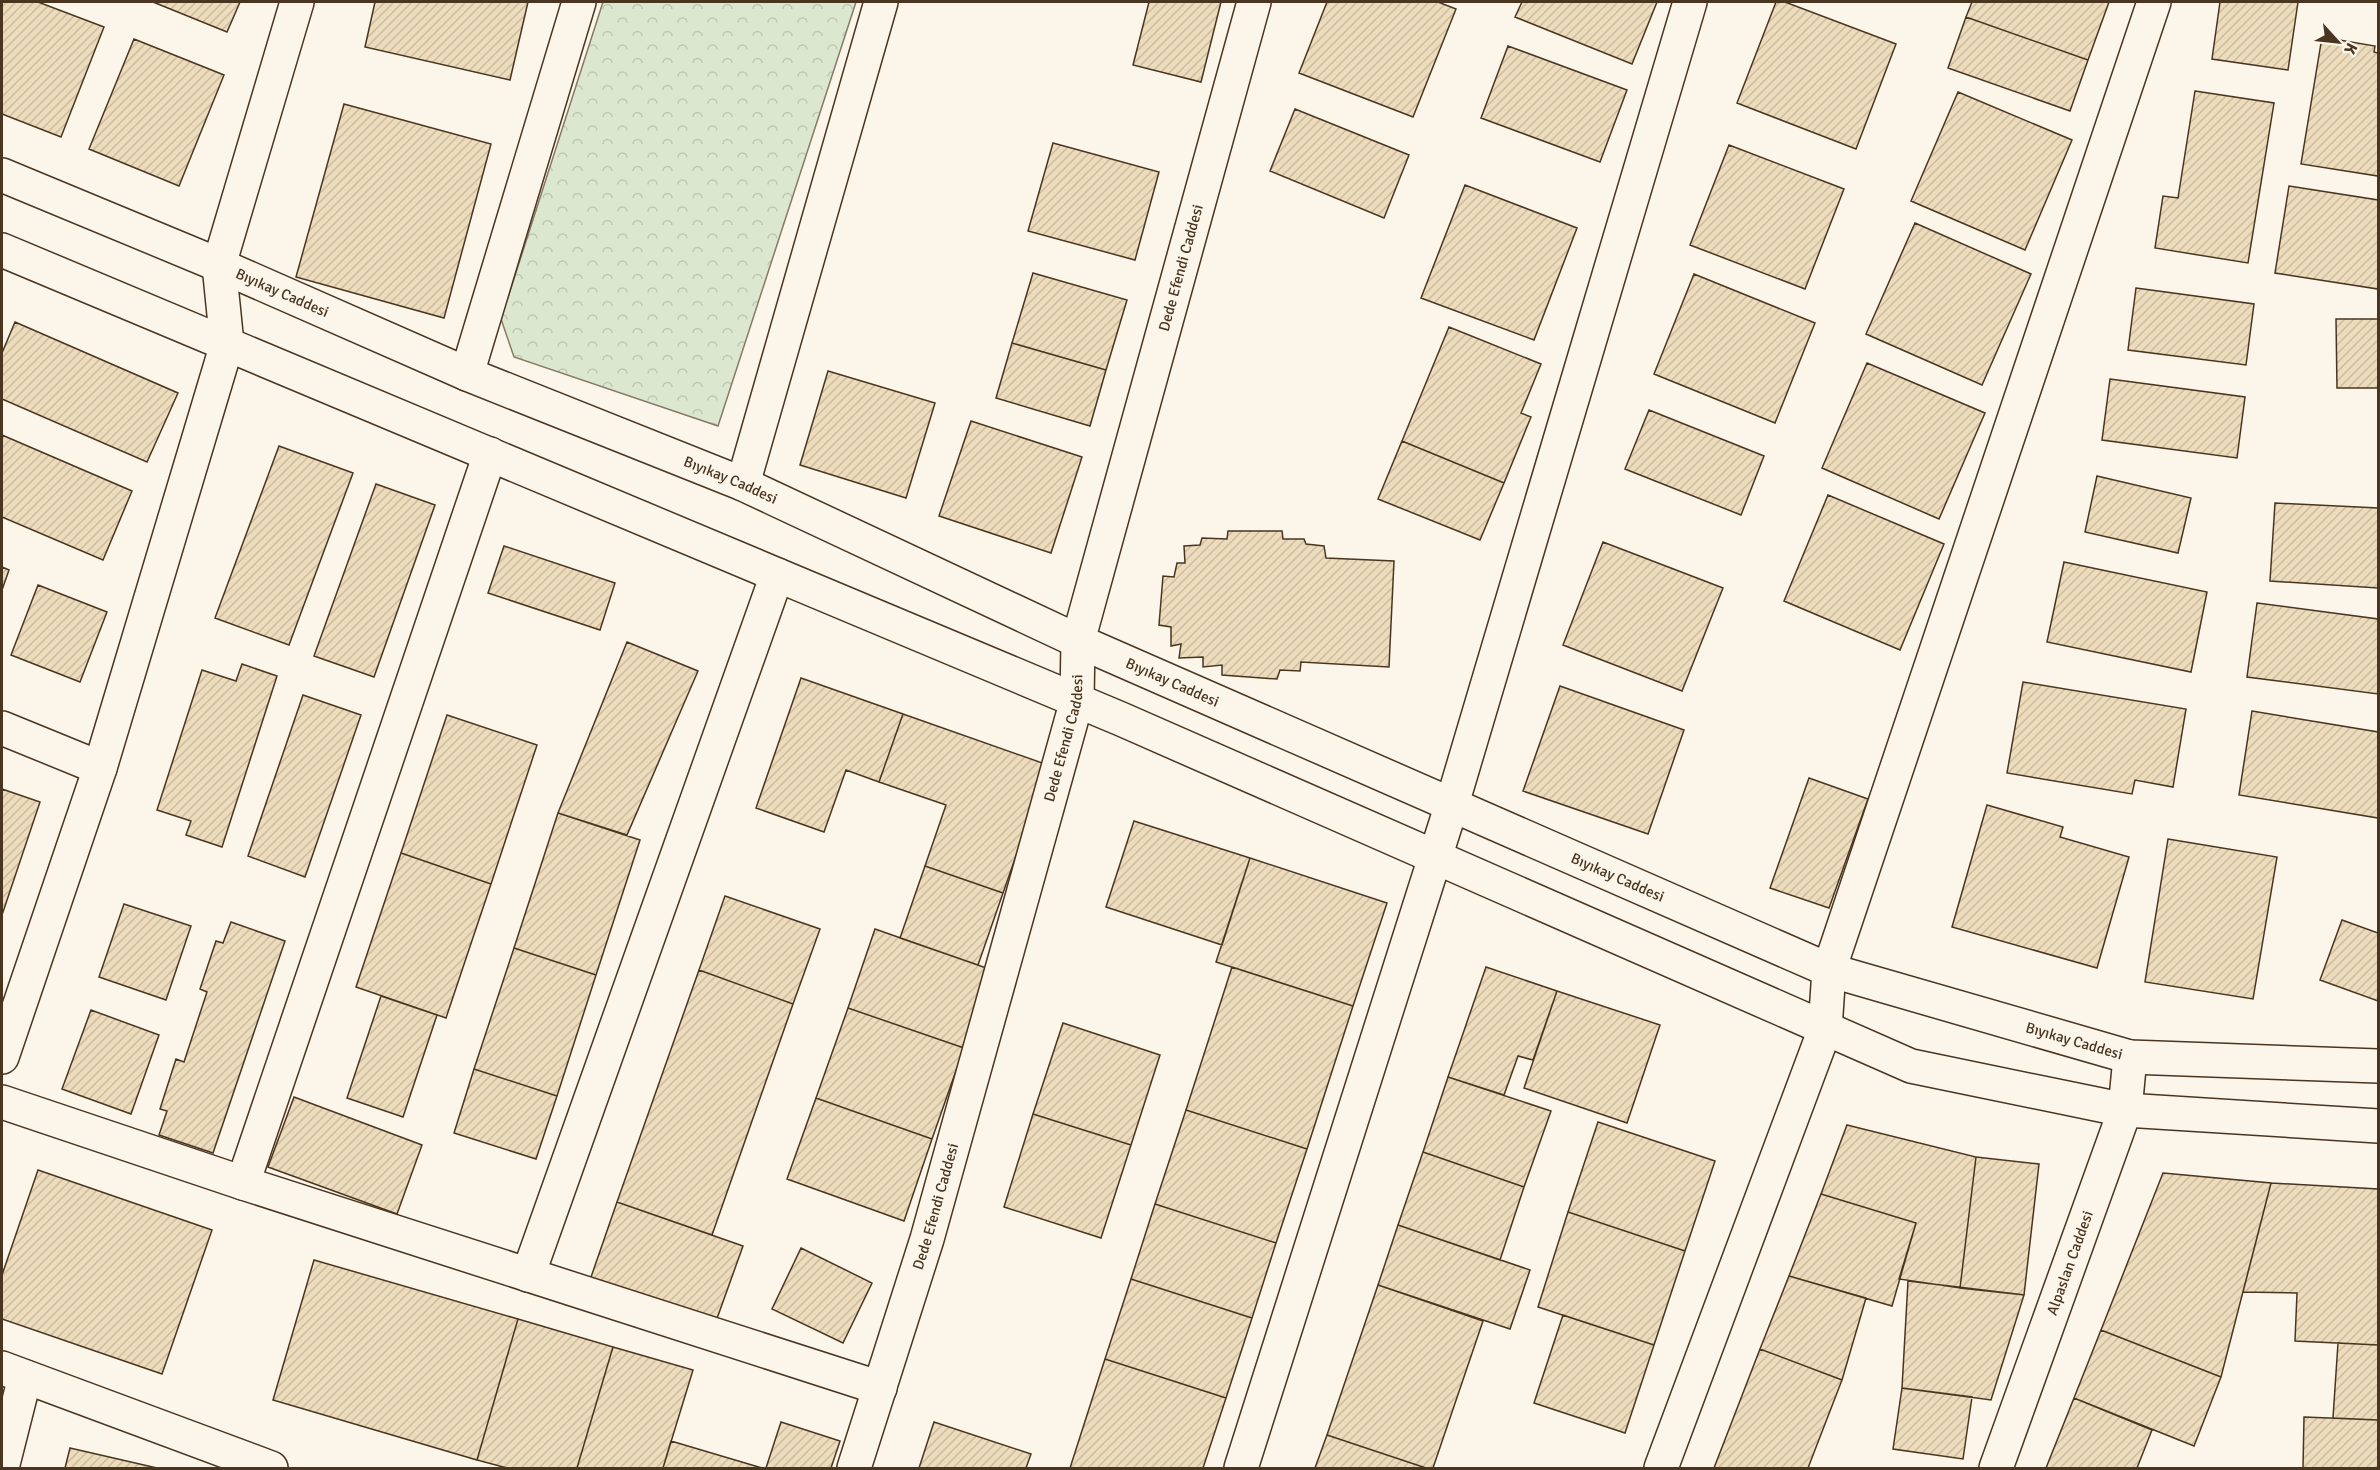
<svg xmlns="http://www.w3.org/2000/svg" width="2380" height="1470" viewBox="0 0 2380 1470" font-family="Signika,sans-serif">
	<style>
		.park { fill: url(#park-crowns); stroke: #887966; stroke-width: 1.5 }
		.building { fill: url(#building-hatch); stroke: #4a3520; stroke-width: 1.5 }
		.lines { fill: none; stroke-linecap: round; stroke-linejoin: round }
		.minor-casing { stroke: #4a3520; stroke-width: 36 }
		.minor { stroke: #fbf6e9; stroke-width: 33 }
		.labels { text-anchor: middle; stroke-width: 4.5; stroke-linejoin: round; paint-order: stroke }
		.street-label { font-size: 15px; fill: #4a3520; stroke: #fbf6e9 }
	</style>
	<defs>
		<pattern id="park-crowns" width="20" height="18" patternUnits="userSpaceOnUse" patternTransform="scale(1.5)"><rect width="20" height="18" fill="#dce7d0"/><path d="M2 6a3 3 0 1 1 6 0M12 15a3 3 0 1 1 6 0" fill="none" stroke="#bec7b2"/></pattern>
		<pattern id="building-hatch" width="6" height="6" patternUnits="userSpaceOnUse" patternTransform="scale(1.5)"><rect width="6" height="6" fill="#ecdcbc"/><path d="M-1 1l2-2M0 6l6-6M5 7l2-2" fill="none" stroke="#ccbda1"/></pattern>
	</defs>
	<rect width="100%" height="100%" fill="#fbf6e9"/>
	<path class="park" d="M603 2H856L718 426 514 357 501 319Z"/>
	<path class="building" d="M2 2H38L104 27 61 137 2 114Z
		M153 2H240L227 32Z
		M375 2H528L510 80 365 47Z
		M1149 2H1221L1201 82 1133 65Z
		M1327 2H1438L1456 9 1413 117 1299 73Z
		M1522 2H1657L1632 64 1515 17Z
		M1776 2H1785L1896 44 1856 149 1737 103Z
		M1972 2H2109L2088 60 1966 17Z
		M2220 2H2298L2288 70 2212 59Z
		M1966 17 2088 60 2070 111 1948 68Z
		M2322 37 2375 46 2374 52 2378 53V176L2301 164Z
		M134 39 224 75 179 186 89 149Z
		M1508 46 1627 90 1600 162 1481 118Z
		M2195 91 2274 103 2248 263 2155 248 2163 196 2178 198Z
		M1958 92 2072 140 2025 250 1911 201Z
		M344 104 491 144 444 318 296 277Z
		M1295 109 1409 155 1384 218 1270 171Z
		M1053 143 1159 172 1135 260 1028 231Z
		M1729 145 1844 189 1805 289 1690 245Z
		M1465 185 1577 228 1534 340 1421 298Z
		M2289 186 2378 200V289L2275 273Z
		M1915 223 2031 274 1982 385 1866 334Z
		M1033 273 1127 300 1106 370 1012 343Z
		M1694 274 1815 323 1775 423 1654 374Z
		M2136 288 2254 304 2246 365 2128 350Z
		M2336 319H2378V388H2337Z
		M15 322 178 393 147 462 2 399V353Z
		M1449 327 1541 364 1521 413 1531 417 1504 483 1402 441Z
		M1012 343 1106 370 1090 426 996 398Z
		M1867 363 1985 413 1939 519 1822 468Z
		M828 371 935 403 906 498 800 465Z
		M2110 379 2245 397 2237 458 2102 440Z
		M1649 410 1764 456 1741 515 1625 469Z
		M971 421 1082 457 1051 553 939 516Z
		M2 435 132 491 103 560 2 517Z
		M1402 441 1504 483 1480 540 1378 499Z
		M279 446 353 473 289 645 215 618Z
		M2097 476 2191 498 2178 553 2085 532Z
		M376 484 435 505 374 677 314 656Z
		M1828 495 1944 544 1900 650 1784 601Z
		M2275 503 2378 508V588L2270 581Z
		M1228 531H1282L1283 539H1304L1306 544 1324 546 1326 558 1394 561 1389 667 1301 662 1300 671 1280 670 1277 679 1222 675V665L1203 667V657L1179 658 1181 644 1171 646V627L1159 625 1163 576 1174 577 1177 563H1185L1184 546 1200 545 1202 538 1227 539Z
		M1603 542 1723 588 1682 691 1563 645Z
		M504 546 615 583 600 630 488 593Z
		M2064 562 2207 592 2191 672 2047 642Z
		M2 567 9 570 2 590Z
		M38 585 107 612 80 682 11 655Z
		M2257 603 2378 619V694L2247 677Z
		M627 642 698 671 627 835 558 813Z
		M242 664 277 676 222 847 186 835 191 821 157 810 202 670 236 681Z
		M801 678 903 714 879 782 846 770 824 832 756 808Z
		M2023 682 2186 709 2173 787 2135 780 2132 794 2007 773Z
		M1560 686 1684 730 1648 834 1523 791Z
		M303 695 361 715 305 877 248 856Z
		M2252 711 2378 732V818L2239 795Z
		M903 714 1048 765 1003 893 925 866 946 805 879 782Z
		M447 715 537 745 491 884 401 853Z
		M1809 778 1868 799 1829 908 1770 888Z
		M2 789 40 802 2 915Z
		M1987 805 2063 827 2060 837 2129 857 2097 968 1952 927Z
		M558 813 640 840 596 975 514 948Z
		M1134 821 1250 858 1222 945 1106 907Z
		M2168 839 2277 857 2253 999 2145 982Z
		M401 853 491 884 446 1018 356 987Z
		M1250 858 1387 903 1353 1006 1216 962Z
		M925 866 1003 893 978 965 900 938Z
		M725 896 820 929 793 1004 699 970Z
		M124 904 191 926 166 1000 99 977Z
		M2342 920 2378 933V1001L2320 980Z
		M231 922 285 941 213 1153 159 1135 167 1111 160 1109 176 1059 184 1062 207 992 200 989 216 941 223 943Z
		M875 929 992 970 964 1048 848 1008Z
		M514 948 596 975 557 1096 474 1069Z
		M1232 967 1353 1006 1307 1149 1186 1110Z
		M1486 967 1557 991 1533 1060 1518 1056 1504 1095 1448 1077Z
		M699 970 793 1004 712 1235 617 1202Z
		M1557 991 1660 1025 1627 1123 1524 1088Z
		M381 996 437 1015 403 1117 347 1098Z
		M848 1008 964 1048 932 1139 816 1098Z
		M91 1010 159 1035 131 1114 62 1089Z
		M1063 1023 1160 1055 1131 1145 1033 1114Z
		M474 1069 557 1096 536 1159 454 1133Z
		M1448 1077 1551 1111 1524 1187 1423 1152Z
		M294 1097 422 1145 397 1214 268 1167Z
		M816 1098 932 1139 904 1221 787 1179Z
		M1186 1110 1307 1149 1276 1243 1155 1204Z
		M1033 1114 1131 1145 1101 1238 1004 1207Z
		M1598 1122 1715 1161 1685 1251 1568 1212Z
		M1847 1125 1976 1157 1960 1288 1899 1279 1916 1223 1821 1194Z
		M1423 1152 1524 1187 1500 1260 1398 1225Z
		M1976 1157 2039 1164 2024 1295 1960 1288Z
		M38 1170 212 1230 162 1374 2 1319V1275Z
		M2163 1173 2271 1183 2221 1377 2101 1330Z
		M2271 1183 2378 1189V1345L2295 1341 2297 1293 2243 1292Z
		M1821 1194 1916 1223 1892 1306 1789 1276Z
		M617 1202 743 1246 715 1324 590 1280Z
		M1155 1204 1276 1243 1252 1318 1131 1279Z
		M1568 1212 1685 1251 1654 1345 1538 1307Z
		M1398 1225 1530 1270 1510 1329 1378 1285Z
		M801 1248 872 1283 843 1343 772 1309Z
		M314 1260 518 1319 477 1460 273 1400Z
		M1789 1276 1866 1298 1842 1380 1760 1349Z
		M1131 1279 1252 1318 1226 1398 1105 1359Z
		M1908 1281 2024 1295 1991 1400 1902 1388Z
		M1378 1285 1483 1321 1433 1468H1426L1327 1435Z
		M1563 1315 1654 1345 1625 1433 1534 1403Z
		M518 1319 613 1347 577 1468H507L477 1460Z
		M2101 1330 2221 1377 2194 1446 2074 1398Z
		M2338 1343 2378 1345V1420L2333 1418Z
		M613 1347 693 1370 663 1468H577Z
		M1760 1349 1842 1380 1808 1468H1714Z
		M1105 1359 1226 1398 1203 1468H1070Z
		M1902 1388 1972 1397 1963 1459 1893 1449Z
		M2074 1398 2152 1430 2137 1468H2046Z
		M2304 1417 2378 1420V1468H2303Z
		M781 1422 840 1441 831 1468H766Z
		M934 1422 1031 1454 1026 1468H919Z
		M1327 1435 1426 1468H1315Z
		M671 1441 762 1468H663Z
		M70 1448 157 1468H65Z"/>
	<g class="lines">
		<defs>
			<g id="minor">
				<path id="s1" d="M2 175 219 265 467 374 743 484 1078 641 1829 970 2130 1057 2378 1066"/>
				<path d="M2 250 1121 719 1911 1066 2125 1110 2378 1126"/>
				<path d="M467 374 579 2"/>
				<path d="M743 484 881 2"/>
				<path d="M2 728 100 768"/>
				<path d="M2 1057 100 768 227 344 219 265 297 2"/>
				<path d="M2 1102 243 1183 880 1388"/>
				<path d="M243 1183 490 454"/>
				<path d="M528 1275 777 575"/>
				<path d="M2 1368 271 1468"/>
				<path d="M2 1468 25 1377"/>
				<path id="s2" d="M854 1468 927 1239 1077 700 1078 641 1254 2"/>
				<path d="M1241 1468 1452 804 1690 2"/>
				<path d="M1661 1468 1825 1029 1829 970 2154 2"/>
				<path id="s3" d="M1996 1468 2125 1110 2130 1057"/>
			</g>
		</defs>
		<use href="#minor" class="minor-casing"/>
		<use href="#minor" class="minor"/>
	</g>
	<g class="labels">
		<g class="street-label">
			<text dy="5" stroke="none"><textPath href="#s2" startOffset="1246">Dede Efendi Caddesi</textPath></text>
			<text dy="5" stroke="none"><textPath href="#s1" startOffset="304">Bıyıkay Caddesi</textPath></text>
			<text dy="5" stroke="none"><textPath href="#s1" startOffset="790">Bıyıkay Caddesi</textPath></text>
			<text dy="5" stroke="none"><textPath href="#s1" startOffset="1276">Bıyıkay Caddesi</textPath></text>
			<text dy="5" stroke="none"><textPath href="#s2" startOffset="760">Dede Efendi Caddesi</textPath></text>
			<text dy="5" stroke="none"><textPath href="#s1" startOffset="1762">Bıyıkay Caddesi</textPath></text>
			<text dy="5" stroke="none"><textPath href="#s1" startOffset="2248">Bıyıkay Caddesi</textPath></text>
			<text dy="5" stroke="none"><textPath href="#s2" startOffset="274">Dede Efendi Caddesi</textPath></text>
			<text dy="5" stroke="none"><textPath href="#s3" startOffset="218">Alpaslan Caddesi</textPath></text>
		</g>
	</g>
	<rect width="2380" height="1470" fill="none" stroke="#4a3520" stroke-width="6"/>
	<g transform="translate(2338 42) rotate(117)" stroke="#fbf6e9" stroke-width="4.5" paint-order="stroke">
	<path d="M0-4.5L10 22L0 15L-10 22Z" fill="#4a3520"/>
	<text y="-9" font-size="16" font-weight="bold" text-anchor="middle" fill="#4a3520">K</text>
	</g>
</svg>
